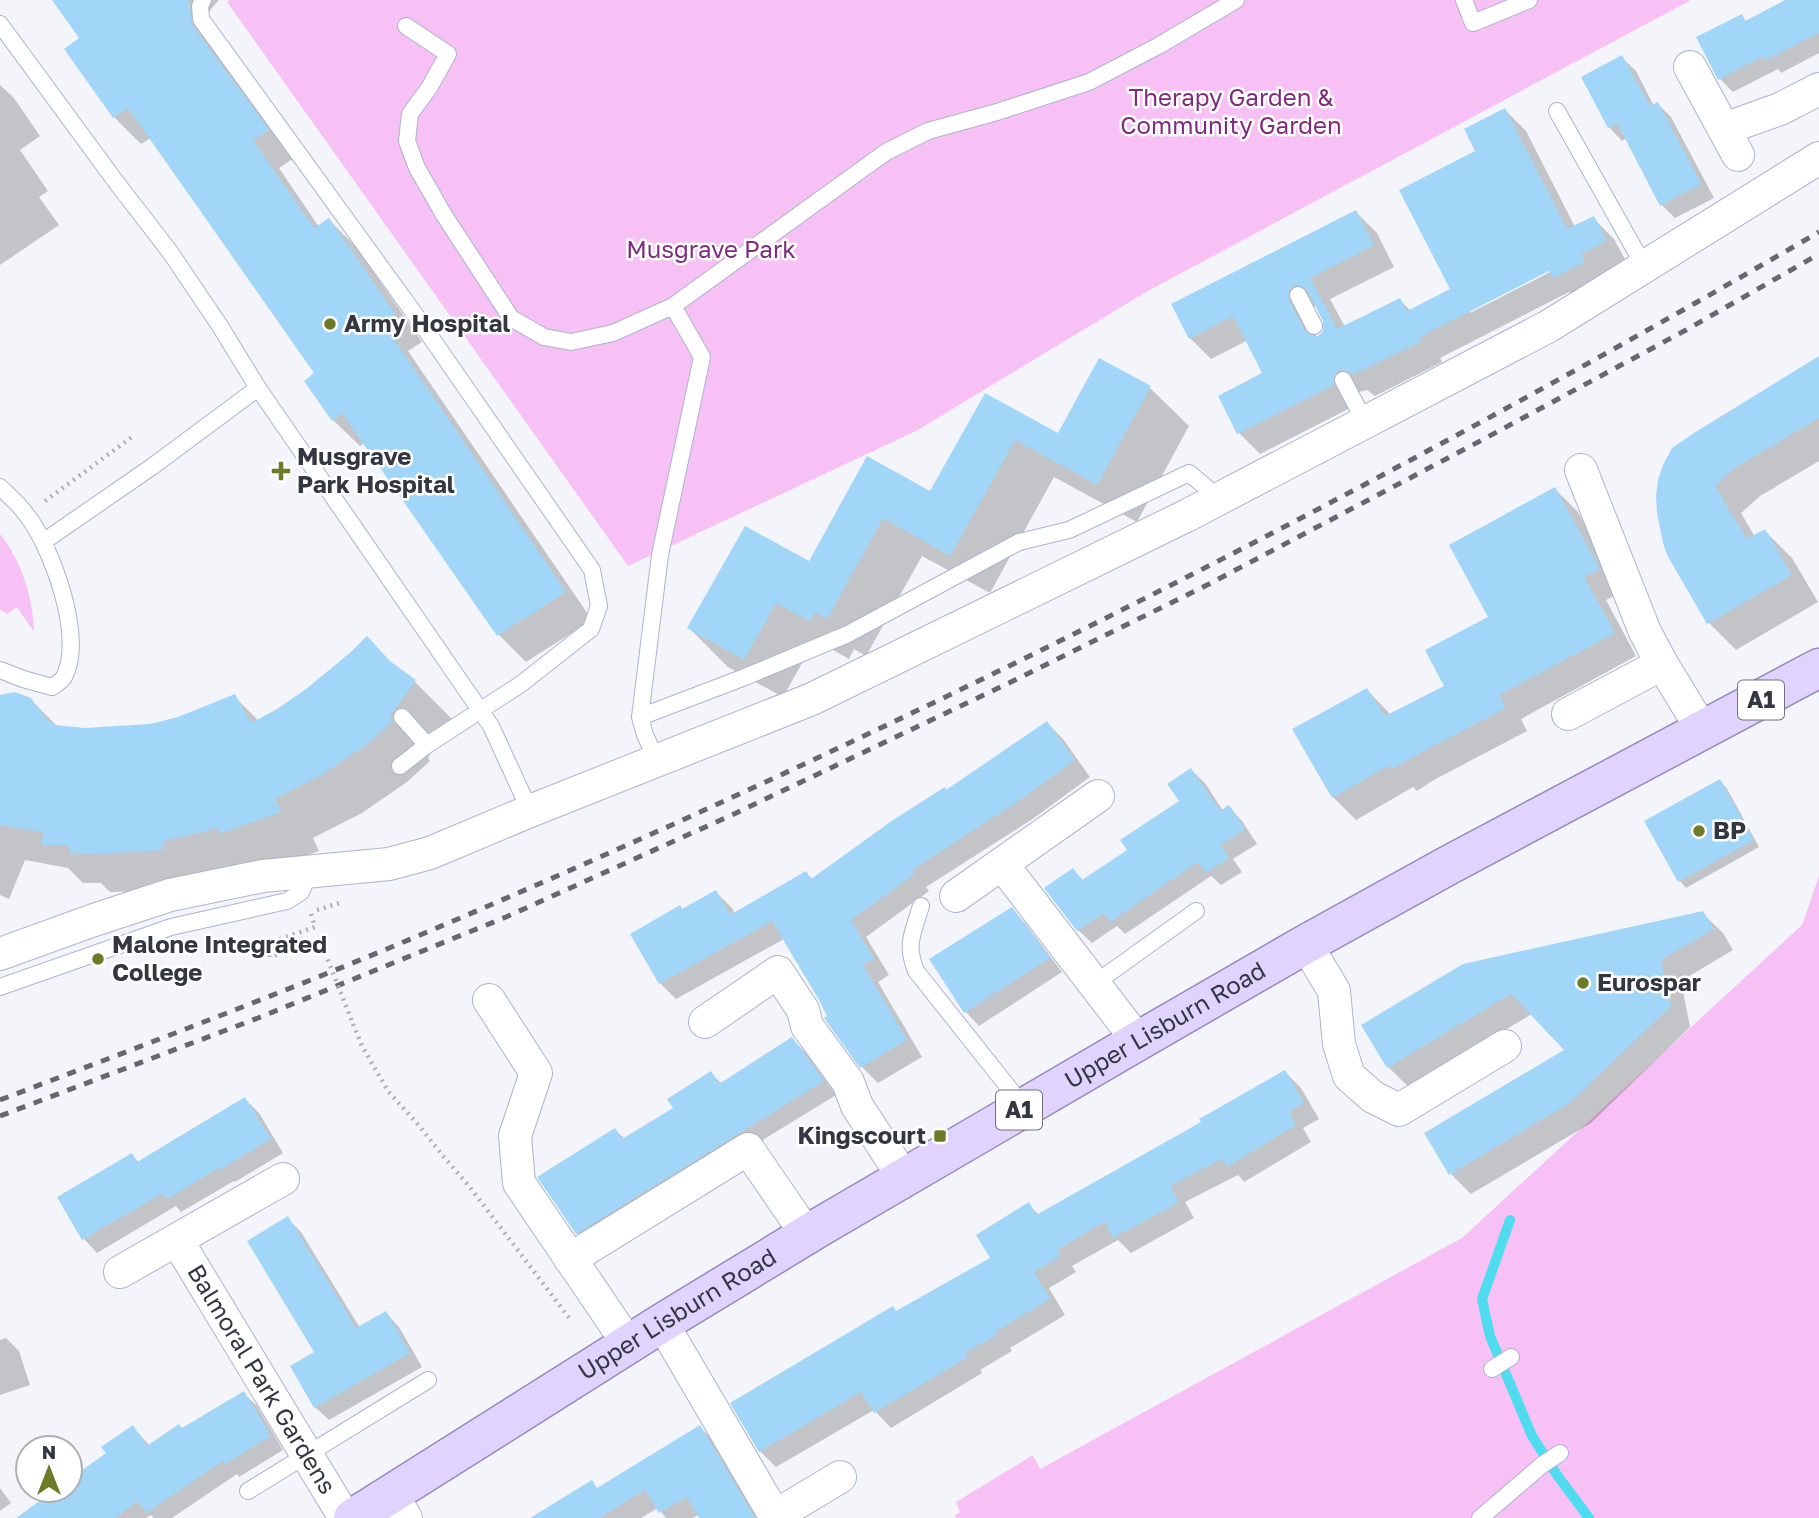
<svg xmlns="http://www.w3.org/2000/svg" width="1819" height="1518" viewBox="0 0 1819 1518" font-family="'Golos Text',sans-serif">
	<style>
		.green { fill: #f8c1f5 }
		.shadow { fill: #0003; fill-rule: evenodd }
		.lines { fill: none; stroke-linecap: round; stroke-linejoin: round }
		.stream { stroke: #4fdcef; stroke-width: 10 }
		.building { fill: #a2d6f8; fill-rule: evenodd }
		.lane-casing { stroke: #aab4ce; stroke-width: 18 }
		.street-casing { stroke: #aab4ce; stroke-width: 34 }
		.primary-casing { stroke: #958abb; stroke-width: 41 }
		.path { stroke: #adb0b7; stroke-width: 4.5; stroke-dasharray: 2 5; stroke-linecap: butt }
		.lane { stroke: #fff; stroke-width: 16 }
		.street { stroke: #fff; stroke-width: 32 }
		.primary { stroke: #e0d3fd; stroke-width: 38 }
		.rail { stroke: #646871; stroke-width: 5; stroke-dasharray: 9 9; stroke-linecap: butt }
		.path-bridge { stroke: #adb0b7; stroke-width: 4.5; stroke-dasharray: 2 5; stroke-linecap: butt }
		.poi-dot { fill: #6d7a27; stroke: #fff; stroke-width: 2.5 }
		.labels { text-anchor: middle; stroke-width: 5; stroke-linejoin: round; paint-order: stroke }
		.shield { fill: #fff; stroke: #70737a; stroke-width: 2 }
		.shield-label { font-size: 23px; font-weight: bold; fill: #323741 }
		.park-label { font-size: 24px; fill: #7e2d7d; stroke: #fff }
		.poi-label { font-size: 24px; font-weight: bold; fill: #323741; stroke: #fff; text-anchor: start }
		.street-label { font-size: 24px; fill: #323741; stroke: #fff }
	</style>
	<rect width="100%" height="100%" fill="#f3f5fa"/>
	<path class="green" d="M229 0H1691L1146 292 916 431 628 566 227 2Z
		M0 534C22 562 33 597 34 632L17 607 7 614 0 609Z
		M1819 876V1518H956L955 1515 960 1512 956 1502 1033 1455 1040 1469 1462 1238 1802 925Z"/>
	<path class="shadow" d="M56 0H219L205 16 294 158 279 168 319 227 329 220 356 247 422 342 408 351 592 620 526 662 499 635 365 443 360 446 333 420 316 374 151 138 141 144 114 117 66 49 81 38Z
		M1789 0H1819V53L1781 73 1778 69 1733 92 1720 79 1741 16 1747 22Z
		M1622 58 1636 71 1654 106 1658 104 1671 117 1714 198 1675 218 1662 205 1627 138 1622 141 1609 127Z
		M0 85 14 98 40 136 20 150 48 191 39 197 59 225 0 265Z
		M1505 110 1526 131 1575 227 1593 218 1614 239 1627 263 1576 298 1569 292 1440 358 1442 362 1375 396 1367 390 1359 392 1353 401 1354 406 1260 454 1239 433 1265 374 1248 340 1211 359 1190 338 1356 212 1377 233 1394 267 1330 299 1345 327 1400 300 1411 311 1452 289 1477 152ZM1556 265 1558 268 1470 313V309ZM1316 305 1326 326 1324 333 1317 337 1308 318 1310 311Z
		M1819 358V461L1760 496 1741 513 1755 537 1765 531 1792 558 1818 602 1736 650 1709 623 1668 554 1659 512Z
		M1099 360 1150 388 1189 426 1137 522 1054 477 990 593 922 556 866 656 854 649 849 659 815 640 783 697 728 667 689 628 810 563 868 458 931 493 986 395 1058 435Z
		M1555 489 1578 512 1621 592 1606 600 1636 656 1521 719 1527 731 1432 781 1417 791 1413 787 1356 820 1333 797 1367 690 1391 715 1446 686 1491 618Z
		M397 668 415 682 453 720 431 752 428 758 430 761 407 782 362 813 313 838 319 851 260 872 154 891 110 892 101 883H83L68 868 25 860 9 899 0 895V695L30 699 58 727 84 730 150 725 179 719 234 696 259 721Z
		M1047 723 1063 739 1090 777 1034 818 926 887 929 891 866 937 889 975 878 982 922 1057 878 1083 862 1067 829 1016 784 939 676 999 660 983 683 911 716 892 732 908 735 914 806 873 813 880Z
		M1191 770 1205 783 1223 811 1229 807 1242 821 1257 844 1233 859 1242 872 1221 885 1211 876 1125 934 1117 926 1092 943 1078 930 1073 870 1084 881 1129 850 1181 802Z
		M1720 781 1726 787 1759 847 1686 888 1680 881 1646 821Z
		M1012 909 1025 923 1062 972 979 1026 966 1012 932 960Z
		M1702 913 1723 933 1733 950 1681 981 1690 1027 1591 1123 1471 1194 1451 1174 1567 1050 1532 1014 1409 1087 1388 1067 1364 1026Z
		M792 1039 806 1053 836 1095 591 1246 577 1233 615 1130 625 1139 675 1109 711 1073 722 1084Z
		M1285 1072 1301 1088 1319 1119 1303 1128 1311 1142 1244 1182 1238 1175 1185 1202 1194 1218 1131 1253 1118 1240 1072 1266 1076 1272 1049 1288 1065 1315 1010 1348 1012 1351 980 1370 982 1373 891 1428 874 1410 776 1467 760 1451 897 1313 992 1259 1029 1205 1039 1215 1204 1123Z
		M245 1099 259 1113 283 1153 235 1182 234 1181 181 1212 176 1206 97 1253 84 1239 59 1197 131 1155 139 1162Z
		M288 1219 301 1232 360 1328 386 1313 399 1327 422 1367 329 1420 315 1407 317 1353Z
		M6 1338 19 1351 30 1385 0 1395V1340Z
		M243 1393 257 1406 283 1450 239 1477 237 1474 172 1518H154L151 1515 146 1518H45L58 1490H70V1481L108 1454 133 1427 150 1446 182 1430Z
		M700 1427 716 1443 760 1518H701L698 1515 693 1518H666L658 1508 641 1518H543L592 1483 598 1489Z
		M0 1488 11 1503 0 1511Z"/>
	<g class="lines">
		<path class="stream" d="M1510 1220 1482 1299 1490 1336 1532 1436 1557 1475 1589 1518"/>
	</g>
	<path class="building" d="M52 0H187L190 4 191 20 192 25 269 130 253 140 314 228 329 218 396 315 383 323 566 592 497 636 342 413 332 421 304 381 314 373 128 108 113 118 64 49 79 38Z
		M1785 0H1819V33L1766 60 1764 56 1718 80 1696 37 1742 14 1745 21Z
		M1622 55 1650 106 1658 102 1701 184 1660 206 1617 123 1608 128 1581 77Z
		M1505 108 1567 229 1594 216 1607 241 1581 254 1585 262 1553 278 1549 271 1420 337 1422 341 1352 375 1348 371 1339 370 1334 375V385L1237 434 1218 396 1262 373 1233 316 1189 339 1171 304 1356 210 1374 245 1310 278 1337 329 1400 298 1407 311 1450 289 1399 190 1475 151 1464 129ZM1294 285H1299L1307 290 1323 321V331L1318 336H1313L1305 331 1289 300V290Z
		M1819 356V418L1733 469 1715 486 1747 539 1765 529 1792 575 1707 624 1667 555 1663 543 1657 513 1656 496 1658 480 1663 465 1672 448 1694 433Z
		M1099 358 1151 386 1097 485 1015 440 950 556 883 518 827 619 815 612 810 621 776 603 744 660 687 628 745 526 809 561 867 456 930 491 985 393 1058 433Z
		M1555 487 1600 569 1584 577 1615 633 1499 695 1506 708 1409 759 1393 769 1390 765 1332 798 1292 729 1367 688 1385 716 1444 686 1425 650 1488 617 1449 545Z
		M367 636 390 661 416 680 392 713 390 718 393 721 369 743 323 774 275 799 281 812 219 834 218 828 164 841V850L114 853 70 854 69 845H42L43 832 0 825V695L15 692 31 698 47 720 56 725 84 728 150 724 178 717 235 694 251 723 277 709 306 689 351 652Z
		M1047 721 1075 760 1017 802 912 870 915 874 851 920 874 959 863 965 907 1040 860 1068 824 1018 827 1016 819 1000 772 921 659 984 630 934 680 905 682 909 716 890 730 915 806 871 811 879 893 820 945 787 946 790Z
		M1191 768 1220 811 1229 805 1245 829 1221 845 1229 858 1206 873 1198 862 1110 922 1104 913 1077 931 1044 888 1073 868 1082 880 1127 850 1120 840 1179 801 1167 784Z
		M1720 779 1754 840 1678 882 1644 821Z
		M1012 907 1050 958 964 1013 929 959Z
		M1703 911 1714 929 1661 960 1671 1006 1570 1103 1449 1175 1424 1133 1564 1050 1511 994 1387 1068 1361 1025 1463 964Z
		M792 1037 824 1081 576 1234 537 1177 615 1128 622 1139 673 1108 667 1099 711 1071 719 1084Z
		M1285 1070 1304 1103 1289 1112 1296 1125 1227 1167 1222 1159 1170 1186 1179 1202 1113 1238 1105 1222 1057 1250 1061 1256 1034 1272 1050 1299 995 1332 997 1335 965 1353 968 1357 874 1413 861 1392 759 1452 730 1403 893 1306 896 1311 990 1258 976 1235 1029 1202 1036 1215 1201 1122 1199 1119Z
		M245 1097 271 1139 220 1170 219 1168 167 1199 163 1193 82 1240 57 1197 132 1153 137 1162Z
		M288 1216 356 1328 386 1311 410 1353 314 1408 290 1366 314 1352 247 1241Z
		M244 1391 271 1436 225 1464 223 1461 146 1513 138 1501 115 1518H16L55 1490H70V1479L106 1453 101 1447 133 1425 147 1446 179 1424 182 1428Z
		M700 1425 755 1518H699L687 1497 659 1513 645 1490 599 1518H530L592 1480 597 1488Z"/>
	<g class="lines">
		<defs>
			<path id="lane" d="M203 0 200 6 201 19 414 313 592 570 599 606 591 629 521 684 427 745 400 766
				M1464 0 1473 23 1529 0
				M0 24 116 182 170 252 220 326 258 388 491 726 530 811
				M406 26 448 54 429 88 410 114 407 141 417 168 444 215 511 318 544 337 571 342 613 333 673 306 886 152 928 131 997 112 1089 82 1158 46 1236 0
				M1557 111 1644 266
				M1298 295 1314 326
				M1343 380 1365 422
				M0 487C9 496 19 504 26 514 52 547 85 638 64 677 61 682 56 684 52 687L23 679 0 670
				M43 542 153 466 258 388
				M402 717 427 745
				M640 717 745 677 848 634 1019 542 1069 530 1189 473 1220 499
				M657 761 645 735 640 717 660 555 702 357 673 306
				M921 906C913 933 905 944 916 971L1024 1107
				M1094 984 1196 911
				M0 987 171 927 287 901 301 892 310 871
				M1492 1369 1511 1357
				M248 1491 428 1380
				M1480 1518 1542 1465 1560 1453"/>
			<g id="street">
				<path d="M1690 67 1738 155"/>
				<path d="M1724 129 1780 109 1819 89"/>
				<path d="M1581 470 1645 632 1662 664 1703 731"/>
				<path d="M1568 714 1662 664"/>
				<path d="M1002 864 1138 1041"/>
				<path d="M956 896 1098 796"/>
				<path d="M1306 944 1334 991 1339 1044 1349 1076 1373 1097 1399 1110 1505 1046"/>
				<path d="M0 954 94 920 170 895 263 876 389 864 430 853 530 811 812 699 1188 515 1549 326 1819 158"/>
				<path d="M489 1000 536 1073 515 1136 519 1183 629 1345"/>
				<path d="M705 1022 778 972 803 1010 807 1026 848 1082 857 1106 904 1178"/>
				<path id="s1" d="M177 1240 345 1518"/>
				<path d="M570 1259 748 1149 807 1235"/>
				<path d="M120 1272 283 1179"/>
				<path d="M662 1323 775 1516 840 1477"/>
				<path d="M392 1494 406 1518"/>
			</g>
			<g id="primary">
				<path id="s2" d="M353 1518 662 1323 818 1228 1138 1041 1306 944 1449 865 1819 668"/>
			</g>
		</defs>
		<use href="#lane" class="lane-casing"/>
		<use href="#street" class="street-casing"/>
		<use href="#primary" class="primary-casing"/>
		<path class="path" d="M45 501 132 437
			M317 910 339 903
			M311 914 315 927 266 944 270 957 320 940
			M353 1024 362 1046 388 1091 421 1128 443 1156 469 1186 570 1319"/>
		<use href="#lane" class="lane"/>
		<use href="#street" class="street"/>
		<use href="#primary" class="primary"/>
		<path class="rail" d="M0 1100C136 1048 272 997 406 941 892 736 1363 497 1819 232
			M0 1116 258 1018 506 917 734 814 1009 683 1209 584 1482 440 1686 330 1819 254"/>
		<path class="path-bridge" d="M320 940 353 1024"/>
	</g>
	<g class="poi-dot">
		<circle cx="330" cy="324" r="7"/>
		<path d="M277.5 460.5h7v7h7v7h-7v7h-7v-7h-7v-7h7z"/>
		<circle cx="1699" cy="831" r="7"/>
		<circle cx="98" cy="959" r="7"/>
		<circle cx="1583" cy="983" r="7"/>
		<rect x="933" y="1129" width="14" height="14" rx="3.5"/>
	</g>
	<g class="labels">
		<g class="shield">
			<rect x="1738" y="680.5" width="46" height="39" rx="5"/>
			<rect x="996" y="1090.5" width="46" height="39" rx="5"/>
		</g>
		<g class="shield-label">
			<text x="1761" y="708">A1</text>
			<text x="1019" y="1118">A1</text>
		</g>
		<g class="park-label">
			<text x="1231" y="106">Therapy Garden &amp;<tspan x="1231" dy="28">Community Garden</tspan></text>
			<text x="711" y="258">Musgrave Park</text>
		</g>
		<g class="poi-label">
			<text x="344" y="332">Army Hospital</text>
			<text x="297" y="465">Musgrave<tspan x="297" dy="28">Park Hospital</tspan></text>
			<text x="1713" y="839">BP</text>
			<text x="112" y="953">Malone Integrated<tspan x="112" dy="28">College</tspan></text>
			<text x="1597" y="991">Eurospar</text>
			<text x="926" y="1144" text-anchor="end">Kingscourt</text>
		</g>
		<g class="street-label">
			<text dy="8" stroke="none"><textPath href="#s2" startOffset="950">Upper Lisburn Road</textPath></text>
			<text dy="8" stroke="none"><textPath href="#s2" startOffset="383">Upper Lisburn Road</textPath></text>
			<text dy="8" stroke="none"><textPath href="#s1" startOffset="163">Balmoral Park Gardens</textPath></text>
		</g>
	</g>
	<g transform="translate(49 1469)"><circle r="33" fill="#ffffff" stroke="#adafb3" stroke-width="2"/>
	<path d="M0-5L12 26L0 18L-12 26Z" fill="#6d7a27"/>
	<text y="-10" font-size="19" font-weight="bold" text-anchor="middle" fill="#323741">N</text>
	</g>
</svg>
